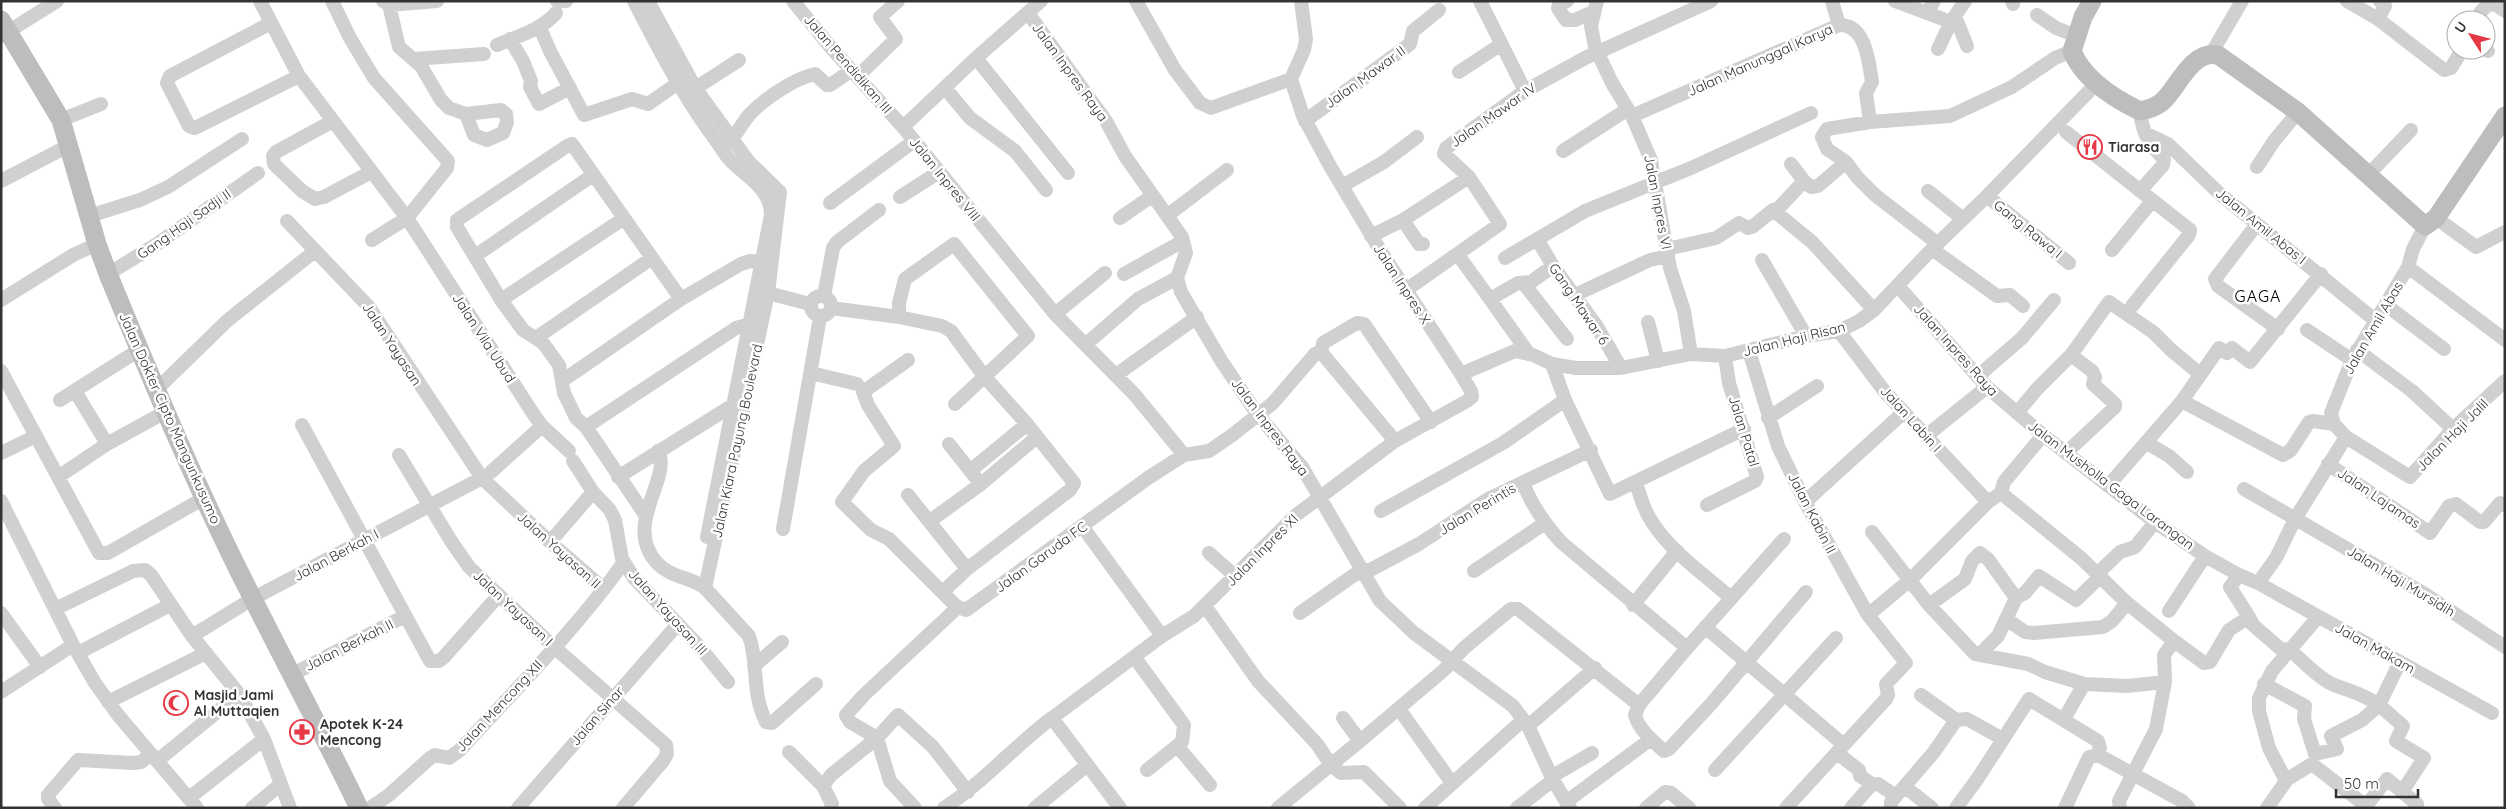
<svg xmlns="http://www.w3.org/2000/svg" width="2506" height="809" viewBox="0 0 2506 809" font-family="Quicksand,sans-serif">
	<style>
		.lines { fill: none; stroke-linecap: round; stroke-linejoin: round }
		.street { stroke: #d0d0d0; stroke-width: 14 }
		.secondary { stroke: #bdbdbd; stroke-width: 19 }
		.labels { text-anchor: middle; stroke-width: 5; stroke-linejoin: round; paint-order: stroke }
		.street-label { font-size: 14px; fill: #333; stroke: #fff }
		.poi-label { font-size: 14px; font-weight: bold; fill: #333; stroke: #fff; text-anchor: start }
		.quarter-label { font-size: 16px; letter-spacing: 1px; fill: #000; stroke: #fff }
	</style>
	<rect width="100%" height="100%" fill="#fff"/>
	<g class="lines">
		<path class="street" d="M260 1 299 76 407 218 534 415 542 426 569 451
			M332 1 350 38 374 78 448 161 447 168 407 218 372 240
			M383 1 389 5 437 1
			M557 1H566
			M634 1C657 46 680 90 709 131 716 140 722 150 729 159 746 177 771 188 771 215L707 537
			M648 1 696 89 749 162 780 192 768 293 705 588
			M793 1 833 50 903 127 1055 314 1135 395 1184 455
			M1136 1 1175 70 1200 103 1211 108 1291 79
			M1480 1 1525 91
			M1567 1 1559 4 1558 8 1566 20H1575L1593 12
			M1597 1 1591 26 1595 47 1612 83 1632 116 1651 160 1670 268 1684 311 1691 354
			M1832 1 1839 25
			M1895 1 1927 13 1934 1
			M1965 1 1951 22 1957 21 1967 46
			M2012 1 2013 4
			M2347 1 2378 19 2444 70 2451 68 2462 50
			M389 5 399 47 421 66 441 100 449 108 466 114 501 110 506 114 507 122 503 133 487 140 474 135 466 114
			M1028 13 1106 121 1125 156 1182 237 1186 253 1177 278 1181 292 1222 362 1258 415 1302 467 1380 601 1414 633 1513 706 1528 726 1553 780 1570 808
			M1927 13 1951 22 1938 49
			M2037 15 2056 28 2077 36
			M2378 19 2385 6 2380 1
			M2479 20 2480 13 2488 4 2496 5 2505 11
			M271 23 170 76 167 83 189 126 195 128 299 76
			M540 28 550 51 584 115 632 99 648 104 678 83
			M1 36 57 1
			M510 39 523 61 531 81 530 87 539 104 570 88
			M497 45C518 36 541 30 556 13
			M2486 50 2488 51
			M2211 54 2242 1
			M976 58 1068 173
			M413 59 484 54
			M1459 72 1500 45
			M858 76 896 39 880 17 898 1
			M945 88 970 118 1015 151 1046 190
			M688 93 739 60
			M2140 111C2142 132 2149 145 2164 159L2163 165 2140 191
			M1632 116 1839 25C1866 24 1869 63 1872 82L1866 93 1870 122
			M61 120 101 104
			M333 121 276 152 273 156 274 164 302 191 315 199 324 197 371 172
			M1305 121 1410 44 1413 31 1439 10
			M903 127 976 58 1041 1
			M2066 132 2190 230 2189 235 2132 306
			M2145 133 2168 144 2220 194 2376 321
			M726 144C737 136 741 124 750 114 764 99 795 78 815 74L827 85H830L852 70
			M1563 151 1628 109
			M1791 164 1804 181
			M2257 167 2274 141 2298 112
			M2367 176 2411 130
			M1 181 68 146
			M1342 186 1384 162 1417 137
			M1928 191 1963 219
			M1987 196 2069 263
			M900 197 939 172
			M830 203 914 141
			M1776 211 1804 181 1811 187 1818 186 1846 162
			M1168 215 1227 170
			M89 216 140 200 168 187 242 139
			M1120 218 1152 196
			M2436 218 2476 247 2505 232
			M1403 220 1419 244H1423
			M287 221 369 307 482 478 550 542 604 589
			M2257 224 2215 279 2218 286 2278 329
			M2425 226 2413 249 2408 267 2352 360 2331 413 2334 424 2346 437 2410 477 2453 429 2505 381
			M1371 236 1403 220 1469 177
			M1537 239 1553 266 1596 325 1621 368
			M1937 243 1875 195 1857 177 1846 162 1827 149 1822 137 1827 129 1870 122 1950 116 2012 87 2055 58 2072 51
			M1667 249 1716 238 1739 223 1748 228 1752 227 1773 210 1812 242 1874 310
			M1932 249 1997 296 2010 295 2023 306
			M2112 250 2152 201
			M1458 255 1490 299 1518 283 1531 282 1553 266
			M475 256 593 175
			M1505 258 1585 211 1691 168 1811 113
			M1762 260 1806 336
			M2408 267 2505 340
			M108 274 157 244 258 173
			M1124 274 1183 241
			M1524 284 1567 339
			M1898 286 1987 387 2043 435 2155 522 2205 556 2239 575 2258 583 2492 713
			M1406 290 1500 224 1469 177 1444 154 1446 148 1525 91 1585 58 1711 1
			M760 291 810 304
			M1575 295 1650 260 1668 256
			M811 306a10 10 0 1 1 20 0a10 10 0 1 1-20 0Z
			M824 296 833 248 837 242 879 210
			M1490 299 1529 354
			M1 300 73 255 97 244
			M501 300 623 219
			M2386 305 2444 349
			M831 308 899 317 942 326 951 331 984 376 1027 424 1074 483 1070 490 967 569 908 495
			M1055 314 1105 273
			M899 317V303L905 279 954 244 1028 336 955 404
			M1648 322 1658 361
			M2307 330 2352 360
			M1839 331 1885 392 1988 502
			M536 338 652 258
			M1085 345 1138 299 1177 278
			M2357 350 2412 391 2453 429
			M1749 351 1778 446 1805 502 1868 615 1906 663 1886 684 1888 695 1886 699 1786 808
			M1321 352 1323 343 1357 323 1364 324 1431 422
			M1321 352 1395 441
			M908 360 863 392 868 405 894 446 864 471 842 502 871 530 889 539 956 606 966 610 1148 478 1184 455 1209 451 1231 436 1273 403 1315 354 1321 352
			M1552 364 1565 400 1610 494 1744 429
			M1 371 99 553H108L204 498
			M811 373 857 384
			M1461 374 1515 351 1533 355 1552 364 1576 368H1621L1691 354 1725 356 1806 336 1839 331 1859 321 1874 310 1932 249 1987 196 2097 83
			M1116 375 1197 317
			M1978 376 2022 338 2054 300
			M562 381 681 299 741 264 750 261 770 263
			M157 389 228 320 315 251
			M75 391 107 444
			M60 400 139 350
			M2182 401 2283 455 2291 450 2309 422 2313 421 2334 424
			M2017 413 2037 389 2071 355 2109 302 2153 332 2171 350 2200 374
			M1768 418 1817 386
			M302 425 430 661H439L444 657 499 595
			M586 427 576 418 564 393 559 365 543 343 523 330 501 300 457 227V220L567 146 572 144 681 299
			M1926 436 1987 387
			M2147 443 2169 456 2187 472
			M949 444 975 477
			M658 451C673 479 621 525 658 564 672 578 691 577 705 588L749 636C759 664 751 692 766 722L772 723 816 684
			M2067 452 2115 407V404L2093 384 2095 377 2092 371 2071 355
			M1 453 36 436
			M399 455 451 541 469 567 554 647 666 745 667 754 663 761 623 808
			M573 461 593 492 610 510 615 520 622 559 634 578 698 645 728 682
			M2328 464 2430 533 2449 506 2456 504 2480 522H2484L2500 503 2505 505
			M970 471 1027 424
			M491 472 542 426
			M58 477 107 444 167 411
			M618 477 738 402
			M1523 482C1531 505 1544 523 1561 542L1687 648
			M1636 482C1640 496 1644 510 1652 522 1671 552 1705 575 1731 598
			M2108 486 2182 401 2219 348 2227 353 2232 348 2250 362 2321 274
			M2244 489 2425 594 2505 647
			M2001 493 2081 558 2127 603 2174 641 2204 663 2210 662 2229 630 2249 617 2230 587 2239 575
			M1 501 73 645 95 683 118 715 197 808
			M1805 502 1904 412
			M1707 505 1755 481 1757 477 1729 383 1725 356
			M1381 511 1503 443 1565 400
			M646 516 586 427 736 328 757 322
			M930 521 981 484 1037 437
			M1082 526 1162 636
			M783 529 820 317
			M1872 532 1929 605 1975 654 2028 664 2045 672 2084 684 2127 686 2165 682
			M1784 539 1687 648 1639 705 1635 715C1639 730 1653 741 1664 751L1669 749 1711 704 1806 592
			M550 542 593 492
			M1209 553 1235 576
			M1474 571 1545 523
			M2098 573 2120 552 2135 547 2155 522
			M2258 583 2276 558 2295 519 2346 437
			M948 587 967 569
			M2016 598 2025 593 2039 576 2076 600 2101 576
			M1633 605 1677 551
			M1929 605 1965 579 1972 561 1980 553 1988 559 2016 598 1998 636 1979 655
			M1205 606 1258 681 1317 744 1331 765 1341 773 1364 772 1400 808
			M55 609 133 571 145 570 151 575 192 636 239 694 264 739 290 808
			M2169 611 2205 556
			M1 613 40 667
			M1300 613 1354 575 1372 569 1419 544 1488 499 1591 450
			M1868 615 1910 580 1988 502 2001 493 2004 482 2043 435
			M2249 617 2253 625 2282 650 2289 649C2303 661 2316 676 2332 684 2349 691 2364 694 2379 705L2362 720 2331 736 2337 749 2315 754 2304 719 2305 706 2264 684
			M2006 619 2025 632 2034 633 2103 627 2112 621 2127 603
			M1705 627 1844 745
			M192 636 252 599 482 478
			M78 653 170 605
			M1135 658 1184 725 1182 742 1147 770
			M2400 662 2379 705 2403 726 2396 741 2424 758 2402 792
			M754 666 782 642
			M293 674 405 616
			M1 692 73 645
			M1921 695 1956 720
			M108 702 206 653
			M1399 709 1452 783
			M1343 718 1360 741 1444 670 1464 648 1511 609H1518L1639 705
			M2064 719 2084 684
			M1528 726 1595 668
			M1178 747 1210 785
			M789 752 823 786 832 804 831 808
			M1837 753 1859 770 1860 776 1872 784H1878L1896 796
			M157 761 239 694
			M1715 770 1836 638
			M1551 777 1592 753
			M2286 780 2312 764 2366 806 2365 808
			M823 786 831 775 877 738 898 715 933 747 968 792
			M1905 787 1932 808
			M189 798 264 739
			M1566 802 1651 739
			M2366 806 2387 779 2417 804V808
			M55 808 48 799V795L78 760 134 763 141 762 151 754
			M252 808 281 784
			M370 808 389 795 430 758 435 755 449 758 460 750C516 689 576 629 624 562
			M518 808 678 624
			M915 808 890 781 877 738 850 722 846 715 864 695 958 607
			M944 808C984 782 1014 746 1052 718
			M1035 808 1087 765
			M1120 808 1052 718 1162 636 1194 616 1296 515 1395 441 1467 401 1472 397 1471 391 1461 374 1380 250 1330 166 1303 116 1291 79 1304 50 1306 39 1301 1
			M1278 808 1360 741
			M1425 808 1523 720
			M1517 808 1553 780
			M1646 808 1665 792 1671 793 1689 808
			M1851 808 1872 784
			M1891 808V802L1934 752 1956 720 1967 719 2003 739
			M1956 808 1978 778 2029 699 2098 741 2100 748 2098 755
			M2065 808 2089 757 2098 755 2182 801 2189 808
			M2120 808 2119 801 2156 729 2165 682 2164 655 2174 641
			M2267 808 2286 781 2269 748 2259 711V698L2272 671 2318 617"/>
		<path class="secondary" d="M2092 1 2083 17 2072 51C2083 79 2115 99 2140 111 2149 109 2157 107 2164 100 2179 85 2192 50 2218 55L2298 112 2425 226 2436 218 2505 116
			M1 20 61 120 97 244 108 274C153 383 199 494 253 599 288 669 325 737 359 808"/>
	</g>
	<defs>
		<symbol id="restaurant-ring" viewBox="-11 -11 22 22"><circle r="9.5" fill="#fff" stroke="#e63946" stroke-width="1.5"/><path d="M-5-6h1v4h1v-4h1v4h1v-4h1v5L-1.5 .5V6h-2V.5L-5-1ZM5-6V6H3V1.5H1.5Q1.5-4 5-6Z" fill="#e63946"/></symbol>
		<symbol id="mosque-ring" viewBox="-11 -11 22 22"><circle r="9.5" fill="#fff" stroke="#e63946" stroke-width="1.5"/><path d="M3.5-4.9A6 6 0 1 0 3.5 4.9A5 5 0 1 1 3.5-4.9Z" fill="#e63946"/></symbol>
		<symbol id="pharmacy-ring" viewBox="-11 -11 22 22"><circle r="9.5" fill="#fff" stroke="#e63946" stroke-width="1.5"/><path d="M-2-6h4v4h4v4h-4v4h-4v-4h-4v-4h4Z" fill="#e63946"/></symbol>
	</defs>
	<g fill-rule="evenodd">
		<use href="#restaurant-ring" x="2076" y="133" width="28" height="28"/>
		<use href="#mosque-ring" x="162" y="689" width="28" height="28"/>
		<use href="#pharmacy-ring" x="288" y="718" width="28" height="28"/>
	</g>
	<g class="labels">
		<g class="street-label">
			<text transform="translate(1760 60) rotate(-24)" y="5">Jalan Manunggal Karya</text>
			<text transform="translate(848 64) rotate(49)" y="5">Jalan Pendidikan III</text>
			<text transform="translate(1070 72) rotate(54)" y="5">Jalan Inpres Raya</text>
			<text transform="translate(1365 77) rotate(-36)" y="5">Jalan Mawar II</text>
			<text transform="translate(1493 115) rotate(-35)" y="5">Jalan Mawar IV</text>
			<text transform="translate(945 179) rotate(51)" y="5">Jalan Inpres VIII</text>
			<text transform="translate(1658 202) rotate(79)" y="5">Jalan Inpres VI</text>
			<text transform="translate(184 224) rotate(-35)" y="5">Gang Haji Sadji II</text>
			<text transform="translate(2261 226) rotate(39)" y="5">Jalan Amil Abas I</text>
			<text transform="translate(2028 229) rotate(39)" y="5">Gang Rawa I</text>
			<text transform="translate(1402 284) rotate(57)" y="5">Jalan Inpres X</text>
			<text transform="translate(1579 304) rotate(56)" y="5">Gang Mawar 6</text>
			<text transform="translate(2373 328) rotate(-60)" y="5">Jalan Amil Abas</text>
			<text transform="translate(484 338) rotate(57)" y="5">Jalan Vila Ubud</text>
			<text transform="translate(1794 339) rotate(-14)" y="5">Jalan Haji Risan</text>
			<text transform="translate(392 344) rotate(57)" y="5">Jalan Yayasan</text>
			<text transform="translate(1956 350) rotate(48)" y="5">Jalan Inpres Raya</text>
			<text transform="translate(170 418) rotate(66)" y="5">Jalan Dokter Cipto Mangunkusumo</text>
			<text transform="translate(1911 419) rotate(48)" y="5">Jalan Labin I</text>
			<text transform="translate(1270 427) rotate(53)" y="5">Jalan Inpres Raya</text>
			<text transform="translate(1744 431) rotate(73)" y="5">Jalan Patal</text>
			<text transform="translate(2452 435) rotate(-45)" y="5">Jalan Haji Jalil</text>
			<text transform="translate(737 441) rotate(-78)" y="5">Jalan Kiara Payung Boulevard</text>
			<text transform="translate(2111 485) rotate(37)" y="5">Jalan Musholla Gaga Larangan</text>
			<text transform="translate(2379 498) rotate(34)" y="5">Jalan Lajamas</text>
			<text transform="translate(1477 509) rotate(-31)" y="5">Jalan Perintis</text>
			<text transform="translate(1812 513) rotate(63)" y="5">Jalan Kabin II</text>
			<text transform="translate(559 550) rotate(42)" y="5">Jalan Yayasan II</text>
			<text transform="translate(1262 550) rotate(-45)" y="5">Jalan Inpres XI</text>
			<text transform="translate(336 555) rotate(-28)" y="5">Jalan Berkah I</text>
			<text transform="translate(1041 557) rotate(-36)" y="5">Jalan Garuda FC</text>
			<text transform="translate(2401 581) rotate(31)" y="5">Jalan Haji Mursidih</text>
			<text transform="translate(513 608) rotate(43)" y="5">Jalan Yayasan I</text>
			<text transform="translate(668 612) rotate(48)" y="5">Jalan Yayasan III</text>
			<text transform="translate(349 645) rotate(-27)" y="5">Jalan Berkah II</text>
			<text transform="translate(2375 648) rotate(29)" y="5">Jalan Makam</text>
			<text transform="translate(499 706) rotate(-47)" y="5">Jalan Mencong XII</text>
			<text transform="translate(597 716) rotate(-49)" y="5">Jalan Sinar</text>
		</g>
		<g class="poi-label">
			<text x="2108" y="152">Tiarasa</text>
			<text x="194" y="700">Masjid Jami<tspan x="194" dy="16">Al Muttaqien</tspan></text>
			<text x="320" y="729">Apotek K-24<tspan x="320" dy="16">Mencong</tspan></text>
		</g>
		<g class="quarter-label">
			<text x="2258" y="302">GAGA</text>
		</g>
	</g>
	<rect width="2506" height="809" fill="none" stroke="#333333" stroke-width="5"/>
	<g transform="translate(2471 35) rotate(306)"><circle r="24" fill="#ffffff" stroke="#adadad"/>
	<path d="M0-4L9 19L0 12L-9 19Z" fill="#e63946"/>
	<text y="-8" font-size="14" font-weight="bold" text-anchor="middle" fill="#333333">U</text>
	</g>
	<path d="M2336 789v8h82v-8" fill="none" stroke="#333333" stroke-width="2.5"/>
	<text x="2344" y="789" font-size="15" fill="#333333" stroke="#ffffff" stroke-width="4" paint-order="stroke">50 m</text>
</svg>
